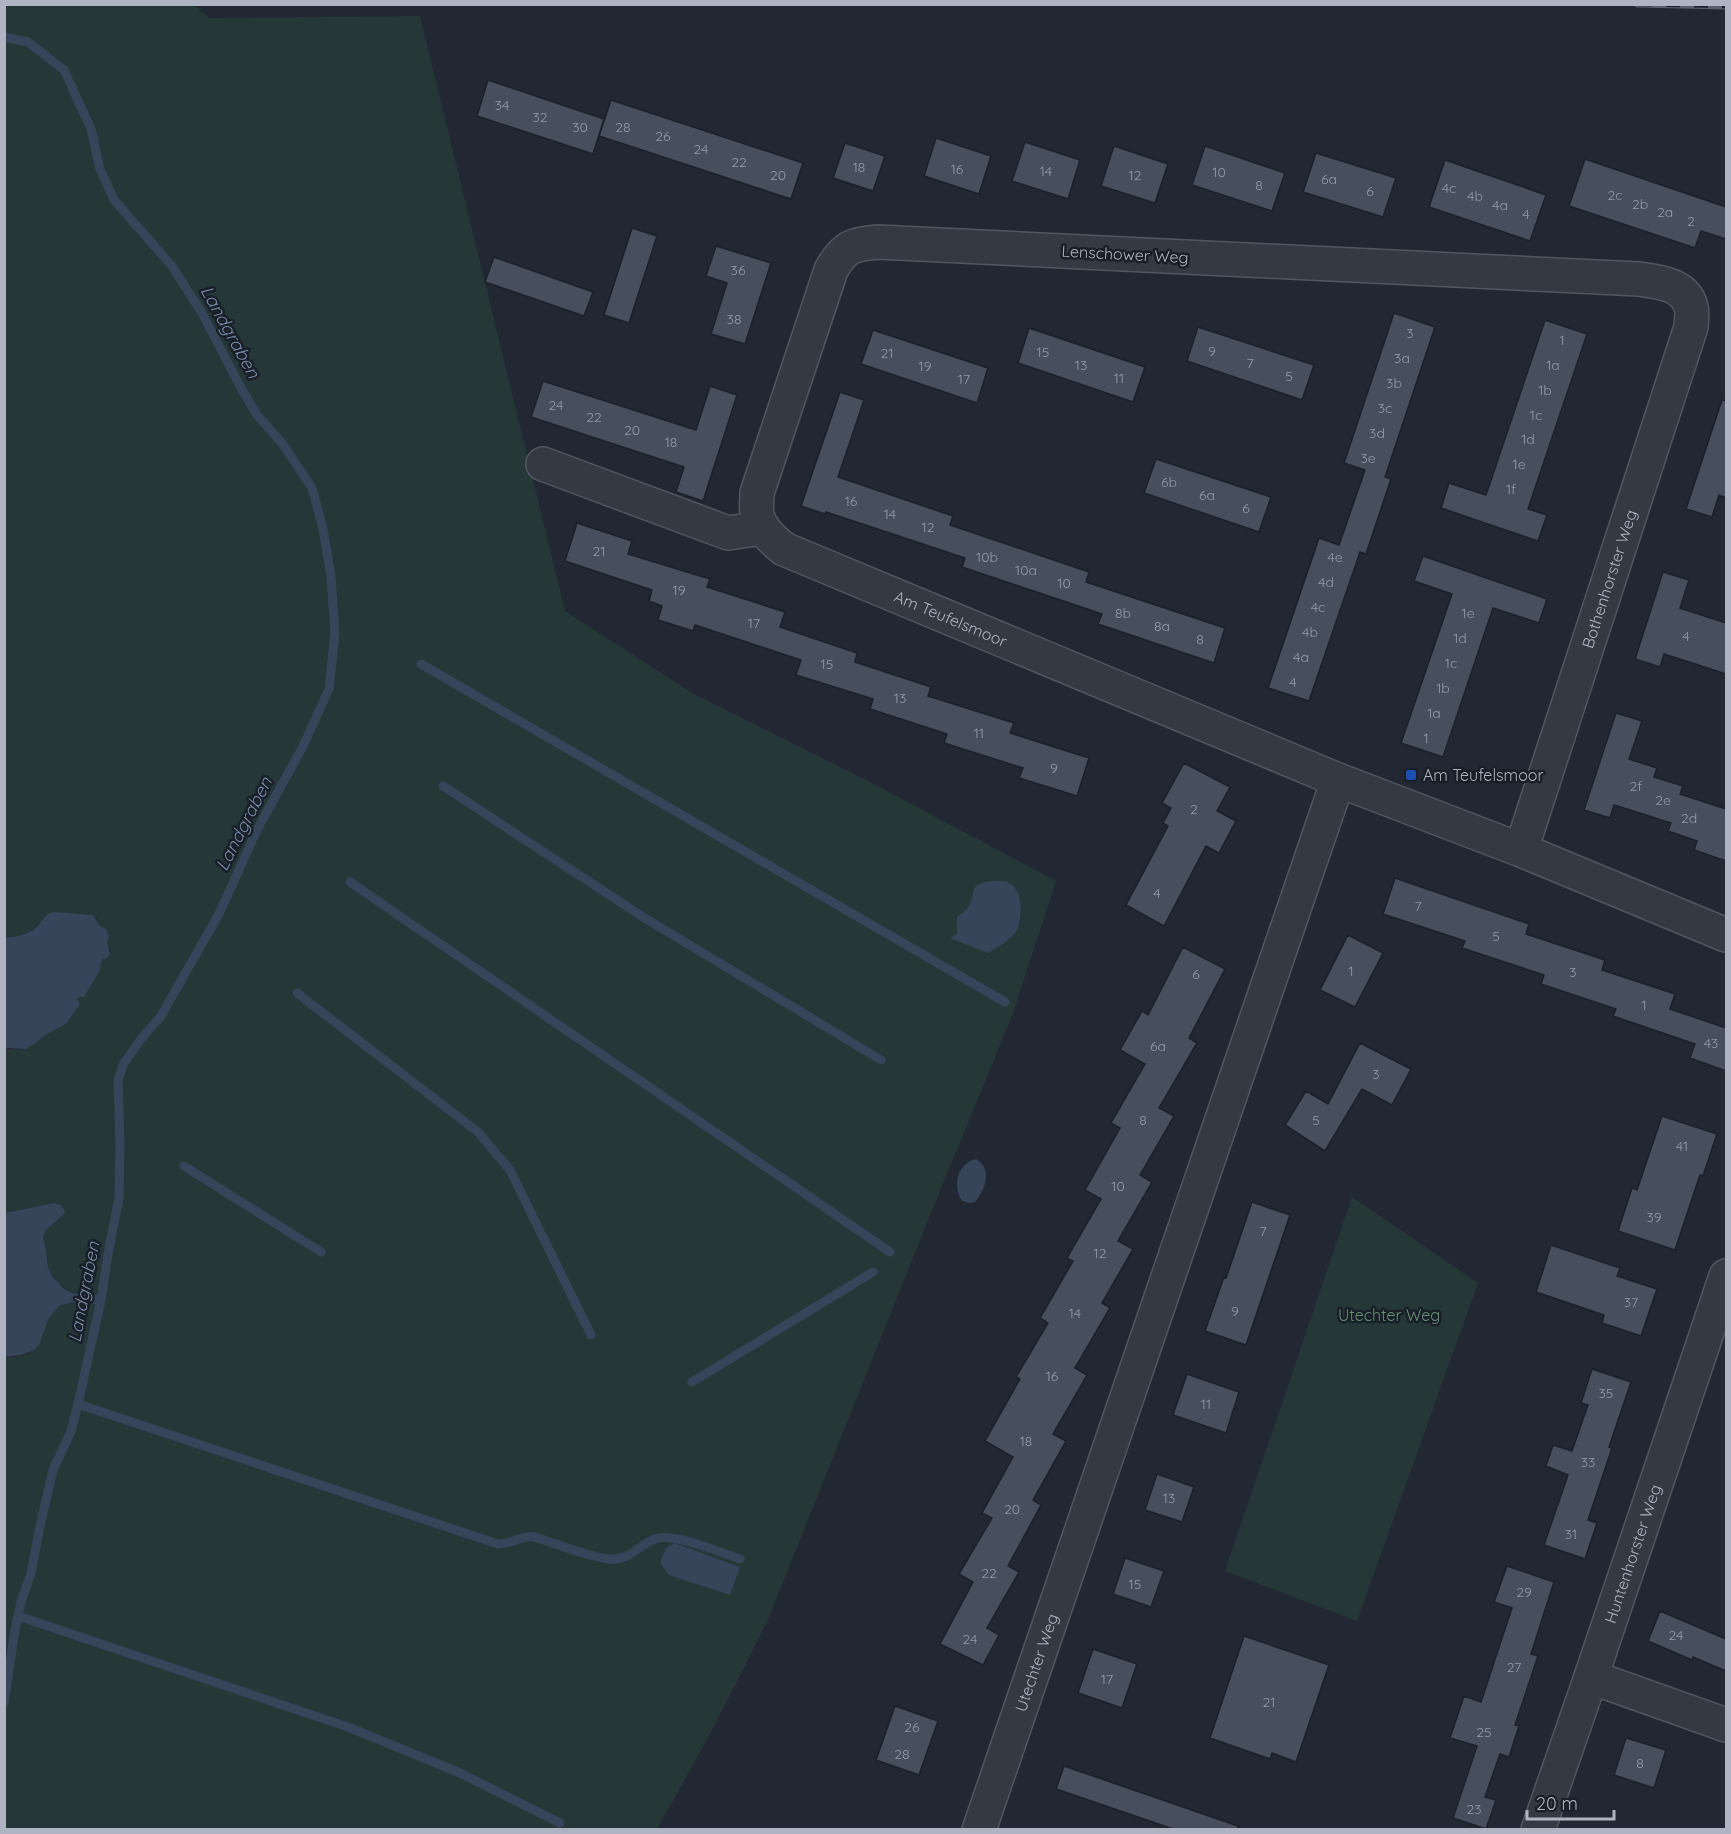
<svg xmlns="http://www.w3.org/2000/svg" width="1731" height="1834" viewBox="0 0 1731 1834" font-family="Quicksand,sans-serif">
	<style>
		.green { fill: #263738 }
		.water { fill: #37455b }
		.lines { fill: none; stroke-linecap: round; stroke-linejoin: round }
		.stream { stroke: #37455b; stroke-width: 9 }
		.building { fill: #474f5d; stroke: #1b212a; stroke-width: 1.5 }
		.minor-casing { stroke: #515762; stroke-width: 36 }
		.minor { stroke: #343a44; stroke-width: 33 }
		.rail-casing { stroke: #58606d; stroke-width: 7 }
		.rail { stroke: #191f28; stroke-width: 4.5; stroke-dasharray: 14; stroke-linecap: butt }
		.transit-dot { fill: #1a4fb4; stroke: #191f28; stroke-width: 2 }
		.labels { text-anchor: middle; stroke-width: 5; stroke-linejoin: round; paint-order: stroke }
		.number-label { font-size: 14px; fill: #949ba8 }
		.street-label { font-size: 16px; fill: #aeb4c1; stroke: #191f28 }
		.poi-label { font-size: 16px; fill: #aeb4c1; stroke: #191f28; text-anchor: start }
		.park-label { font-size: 16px; fill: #688f72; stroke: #191f28 }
		.water-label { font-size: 18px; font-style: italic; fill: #788ba7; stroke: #191f28 }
	</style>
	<rect width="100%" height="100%" fill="#212833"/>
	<path class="green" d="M6 4 194 5 209 18 420 16 565 611 692 693 872 783 1056 881 1012 1016 937 1198 769 1617C734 1689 697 1760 657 1829H5L4 1357C45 1360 36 1333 54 1312 56 1310 58 1306 60 1305 63 1303 67 1303 70 1303L74 1294C63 1288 52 1280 48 1268 47 1262 48 1255 46 1249 45 1243 41 1237 45 1231 51 1223 61 1220 65 1211L61 1205 54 1203 5 1213V1050C12 1048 21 1051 27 1048 52 1038 90 982 103 959 108 958 110 956 110 950L97 919 44 917C35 932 21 936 5 938V6Z
		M1352 1197 1478 1283 1357 1621 1225 1571Z"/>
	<path class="water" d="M993 881C999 881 1006 880 1011 884 1023 892 1023 922 1015 933 1007 942 998 947 988 953L950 938 957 934V917C961 914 966 911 968 907 978 892 966 884 993 881Z
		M53 912 93 915 100 926 106 929 109 937 107 942 110 954 107 958 103 959 100 965V970L84 997H80L77 999 80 1004 67 1023 47 1034 36 1043 26 1049 8 1048 5 1050V938C14 937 26 935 34 929 42 923 43 915 53 912Z
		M976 1159C993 1169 985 1190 975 1202L969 1203 962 1201C952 1185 957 1164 976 1159Z
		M54 1203 61 1205 65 1211 63 1215 46 1230 43 1236 44 1242 46 1249 48 1267 52 1276 63 1288 74 1294 75 1298 70 1303 60 1305 48 1320 39 1345 32 1351 21 1355 5 1357V1213Z
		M674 1543 740 1567 730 1595 669 1575 660 1563 666 1548Z"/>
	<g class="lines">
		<path class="stream" d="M4 37 28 42 64 70 91 129 100 169 114 200 172 266 202 313 241 388 257 415 282 443 312 488 323 529 331 576 335 633 329 689 302 748 257 830 219 914 161 1016 141 1039 124 1063 118 1080 120 1144 119 1198 108 1254 101 1300 78 1404 71 1431 53 1470 39 1531 31 1573 21 1602 15 1630 4 1703
			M421 664 1005 1002
			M443 786 643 917 881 1060
			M350 882 890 1252
			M297 993 478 1132 510 1170 591 1335
			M184 1166 321 1252
			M75 1298 101 1300
			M692 1382 873 1272
			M78 1404 498 1544C513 1544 521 1535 534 1537 540 1538 546 1541 552 1543 571 1549 590 1557 610 1559 629 1561 639 1545 655 1539 673 1532 721 1553 740 1559
			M18 1616 348 1727 458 1772 560 1823"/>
	</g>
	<path class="building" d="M488 80 604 119 593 154 477 116Z
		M611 100 803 163 791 199 599 136Z
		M936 138 991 156 979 194 924 176Z
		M1025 142 1080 160 1068 199 1012 181Z
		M845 143 885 156 873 191 833 178Z
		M1114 146 1168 164 1155 203 1101 186Z
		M1205 146 1285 173 1272 211 1192 185Z
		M1316 153 1396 178 1383 217 1303 192Z
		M1585 159 1726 207V239L1701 231 1695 248 1569 206Z
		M1445 160 1546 195 1530 241 1429 207Z
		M632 228 657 236 629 323 604 315Z
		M716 246 771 263 745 344 711 334 727 283 706 276Z
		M494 257 593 292 584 316 485 282Z
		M1394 313 1435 327 1385 477 1391 479 1366 554 1360 552 1309 701 1268 688 1319 538 1339 545 1365 470 1344 463Z
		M1545 320 1587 334 1528 509 1547 515 1538 541 1441 508 1449 483 1486 495Z
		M1198 327 1314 365 1302 400 1187 361Z
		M1029 328 1145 367 1133 402 1018 363Z
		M873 330 988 368 977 403 861 364Z
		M543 381 696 430 710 386 737 395 703 501 676 492 684 467 531 417Z
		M840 392 864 400 838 477 953 516 950 525 1089 572 1086 582 1225 628 1214 663 1098 624 1102 614 962 567 965 558 826 512 825 514 801 506Z
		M1722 400 1726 401V498L1719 495 1712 517 1686 509Z
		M1156 459 1271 497 1259 532 1144 493Z
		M577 523 632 541 628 554 710 579 707 587 785 612 780 627 857 653 855 662 931 687 928 696 1014 723 1010 733 1089 758 1077 796 1019 778 1023 768 944 743 947 734 870 709 873 699 796 675 801 660 695 625 693 631 658 620 662 606 649 601 652 590 565 561Z
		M1423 556 1547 599 1539 623 1493 608 1443 757 1401 743 1452 594 1414 581Z
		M1663 572 1689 580 1680 608 1726 623V674L1664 654 1660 667 1635 659Z
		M1616 713 1642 721 1629 759 1657 768 1654 777 1683 786 1680 794 1726 809V861L1694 850 1697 841 1668 831 1671 823 1614 805 1610 818 1584 810Z
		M1184 763 1230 787 1217 811 1236 821 1219 853 1206 846 1164 926 1126 905 1168 826 1163 823 1171 808 1162 803Z
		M1395 878 1529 924 1526 934 1605 960 1602 970 1675 994 1670 1009 1726 1028V1071L1690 1058 1695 1044 1613 1016 1616 1009 1541 984 1544 975 1462 948 1465 941 1383 914Z
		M1348 935 1383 953 1355 1007 1320 990Z
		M1183 947 1225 969 1189 1038 1197 1043 1159 1108 1174 1116 1140 1175 1152 1182 1118 1241 1133 1249 1102 1303 1110 1308 1075 1368 1087 1375 1053 1434 1066 1441 1033 1500 1041 1505 1008 1566 1019 1572 987 1628 999 1635 983 1665 940 1644 973 1582 959 1574 992 1518 982 1513 1013 1457 985 1441 1020 1379 1016 1377 1048 1323 1040 1318 1073 1261 1067 1258 1101 1199 1085 1190 1120 1128 1111 1123 1145 1064 1120 1050 1142 1011 1148 1015Z
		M1360 1043 1411 1069 1392 1105 1362 1089 1325 1151 1285 1125 1306 1091 1328 1104Z
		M1662 1116 1717 1134 1703 1176 1700 1175 1675 1250 1618 1231 1632 1188 1637 1190Z
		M1252 1202 1290 1215 1246 1345 1205 1331 1224 1277 1226 1278Z
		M1551 1245 1620 1268 1617 1276 1657 1289 1641 1336 1602 1323 1604 1315 1536 1292Z
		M1592 1369 1631 1382 1609 1447 1612 1448 1588 1520 1597 1523 1585 1559 1544 1545 1568 1475 1546 1466 1553 1445 1572 1451 1588 1405 1581 1403Z
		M1187 1374 1239 1392 1226 1433 1173 1415Z
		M1157 1474 1194 1487 1182 1522 1145 1510Z
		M1125 1558 1164 1571 1151 1607 1113 1594Z
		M1507 1566 1554 1582 1531 1654 1538 1656 1515 1725 1519 1726 1509 1757 1500 1754 1485 1797 1496 1800 1486 1829 1453 1818 1477 1746 1450 1738 1464 1696 1481 1702 1512 1608 1494 1602Z
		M1660 1611 1726 1639V1671L1693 1657 1692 1660 1648 1641Z
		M1244 1636 1329 1665 1296 1762 1272 1753 1270 1759 1210 1738Z
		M1093 1649 1137 1664 1122 1708 1078 1693Z
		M895 1706 938 1721 919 1775 876 1760Z
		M1626 1738 1666 1750 1654 1788 1614 1775Z
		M1064 1766 1238 1826 1237 1830H1176L1056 1789Z"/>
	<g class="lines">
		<defs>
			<g id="minor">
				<path d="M543 464 728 533 763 528"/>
				<path id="s1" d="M1521 850 1691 327C1691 321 1693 313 1691 307 1685 284 1659 282 1639 279L878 242C852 244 844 247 831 270L757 493C757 499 756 508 757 514 760 529 773 540 784 549L1338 780 1521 850 1726 935"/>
				<path d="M1591 1677 1726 1725"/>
				<path id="s2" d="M979 1830 1338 780"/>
				<path id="s3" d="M1538 1830 1591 1677 1726 1276"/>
			</g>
		</defs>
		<use href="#minor" class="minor-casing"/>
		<use href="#minor" class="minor"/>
		<defs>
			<path id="rail" d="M1638 4 1726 6"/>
		</defs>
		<use href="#rail" class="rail-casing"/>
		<use href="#rail" class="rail"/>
	</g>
	<rect class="transit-dot" x="1405" y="769" width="12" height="12" rx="3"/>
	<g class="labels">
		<g class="number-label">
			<text x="502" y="110">34</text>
			<text x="540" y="122">32</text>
			<text x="580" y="132">30</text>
			<text x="623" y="132">28</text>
			<text x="663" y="141">26</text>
			<text x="701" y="154">24</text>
			<text x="739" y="167">22</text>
			<text x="859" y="172">18</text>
			<text x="957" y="174">16</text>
			<text x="1046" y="176">14</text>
			<text x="1219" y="177">10</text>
			<text x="778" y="180">20</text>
			<text x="1135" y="180">12</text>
			<text x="1329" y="184">6a</text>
			<text x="1259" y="190">8</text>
			<text x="1449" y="193">4c</text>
			<text x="1370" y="196">6</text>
			<text x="1615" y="200">2c</text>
			<text x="1475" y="201">4b</text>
			<text x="1640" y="209">2b</text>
			<text x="1500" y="210">4a</text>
			<text x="1665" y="217">2a</text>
			<text x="1526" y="219">4</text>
			<text x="1691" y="226">2</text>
			<text x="738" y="275">36</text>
			<text x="734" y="324">38</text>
			<text x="1410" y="338">3</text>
			<text x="1562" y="345">1</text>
			<text x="1212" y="356">9</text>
			<text x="1043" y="357">15</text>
			<text x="887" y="358">21</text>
			<text x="1402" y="363">3a</text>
			<text x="1250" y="368">7</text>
			<text x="1081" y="370">13</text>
			<text x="1553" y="370">1a</text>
			<text x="925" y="371">19</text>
			<text x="1289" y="381">5</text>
			<text x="1119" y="383">11</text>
			<text x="964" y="384">17</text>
			<text x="1394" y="388">3b</text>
			<text x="1545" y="395">1b</text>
			<text x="556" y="410">24</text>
			<text x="1385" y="413">3c</text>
			<text x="1536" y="420">1c</text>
			<text x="594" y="422">22</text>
			<text x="632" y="435">20</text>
			<text x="1377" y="438">3d</text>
			<text x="1528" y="444">1d</text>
			<text x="671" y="447">18</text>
			<text x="1368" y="463">3e</text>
			<text x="1519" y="469">1e</text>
			<text x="1169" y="487">6b</text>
			<text x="1511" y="494">1f</text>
			<text x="1207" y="500">6a</text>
			<text x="851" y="506">16</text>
			<text x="1246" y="513">6</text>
			<text x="890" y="519">14</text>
			<text x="928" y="532">12</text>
			<text x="599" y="556">21</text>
			<text x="987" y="562">10b</text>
			<text x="1335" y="562">4e</text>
			<text x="1026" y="575">10a</text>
			<text x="1326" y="587">4d</text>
			<text x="1064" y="588">10</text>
			<text x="679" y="595">19</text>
			<text x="1318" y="612">4c</text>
			<text x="1123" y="618">8b</text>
			<text x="1468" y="618">1e</text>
			<text x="754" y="628">17</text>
			<text x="1162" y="631">8a</text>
			<text x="1310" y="637">4b</text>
			<text x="1686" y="641">4</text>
			<text x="1460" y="643">1d</text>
			<text x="1200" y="644">8</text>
			<text x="1301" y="662">4a</text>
			<text x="1451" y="668">1c</text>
			<text x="827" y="669">15</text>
			<text x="1293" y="687">4</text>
			<text x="1443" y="693">1b</text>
			<text x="900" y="703">13</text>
			<text x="1434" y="718">1a</text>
			<text x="979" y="738">11</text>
			<text x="1426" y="743">1</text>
			<text x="1054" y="773">9</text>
			<text x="1636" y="791">2f</text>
			<text x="1663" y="805">2e</text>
			<text x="1194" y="814">2</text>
			<text x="1689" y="823">2d</text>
			<text x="1157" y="898">4</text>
			<text x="1418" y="911">7</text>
			<text x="1496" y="941">5</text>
			<text x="1351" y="976">1</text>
			<text x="1573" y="977">3</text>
			<text x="1196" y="979">6</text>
			<text x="1644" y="1010">1</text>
			<text x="1711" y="1048">43</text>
			<text x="1158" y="1051">6a</text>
			<text x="1376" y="1079">3</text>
			<text x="1143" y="1125">8</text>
			<text x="1316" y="1125">5</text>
			<text x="1682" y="1151">41</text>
			<text x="1118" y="1191">10</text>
			<text x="1654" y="1222">39</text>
			<text x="1263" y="1236">7</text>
			<text x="1100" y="1258">12</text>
			<text x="1631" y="1307">37</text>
			<text x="1235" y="1316">9</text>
			<text x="1075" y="1318">14</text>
			<text x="1052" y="1381">16</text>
			<text x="1606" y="1398">35</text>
			<text x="1206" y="1409">11</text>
			<text x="1026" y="1446">18</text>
			<text x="1588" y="1467">33</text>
			<text x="1169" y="1503">13</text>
			<text x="1012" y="1514">20</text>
			<text x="1571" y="1539">31</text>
			<text x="989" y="1578">22</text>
			<text x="1135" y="1589">15</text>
			<text x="1524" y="1597">29</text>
			<text x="1676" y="1640">24</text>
			<text x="970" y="1644">24</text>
			<text x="1514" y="1672">27</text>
			<text x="1107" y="1684">17</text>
			<text x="1269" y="1707">21</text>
			<text x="912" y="1732">26</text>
			<text x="1484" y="1737">25</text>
			<text x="902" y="1759">28</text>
			<text x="1640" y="1768">8</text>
			<text x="1474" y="1814">23</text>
		</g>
		<g class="street-label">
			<text transform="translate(1125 254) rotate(3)" y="6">Lenschower Weg</text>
			<text dy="6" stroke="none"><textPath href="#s1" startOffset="285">Bothenhorster Weg</textPath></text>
			<text dy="6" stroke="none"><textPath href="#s1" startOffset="1935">Am Teufelsmoor</textPath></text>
			<text dy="6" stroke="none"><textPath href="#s3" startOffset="292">Huntenhorster Weg</textPath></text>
			<text dy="6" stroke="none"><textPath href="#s2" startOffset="177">Utechter Weg</textPath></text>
		</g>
		<g class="poi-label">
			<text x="1423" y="781">Am Teufelsmoor</text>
		</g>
		<g class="park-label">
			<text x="1389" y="1321">Utechter Weg</text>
		</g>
		<g class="water-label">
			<text transform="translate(230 332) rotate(61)" y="6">Landgraben</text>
			<text transform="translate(244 824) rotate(-63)" y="6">Landgraben</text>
			<text transform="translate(84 1292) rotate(-79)" y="6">Landgraben</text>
		</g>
	</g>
	<rect width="1731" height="1834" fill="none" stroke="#aeb4c1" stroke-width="12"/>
	<path d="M1527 1810v9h87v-9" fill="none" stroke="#aeb4c1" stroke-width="3"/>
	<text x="1536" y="1810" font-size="18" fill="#aeb4c1" stroke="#191f28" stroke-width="4.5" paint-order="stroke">20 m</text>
</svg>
